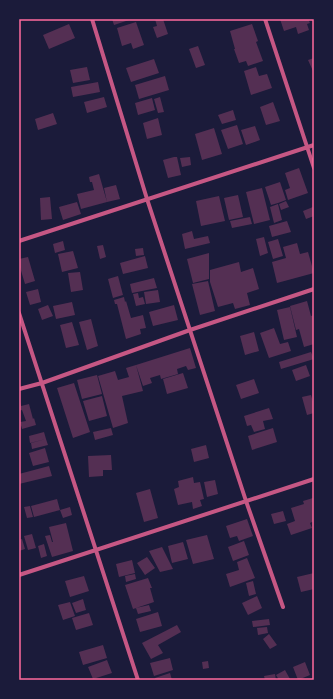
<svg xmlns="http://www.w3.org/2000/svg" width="333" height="699" viewBox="0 0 333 699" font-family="Montserrat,sans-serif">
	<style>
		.building { fill: #542f53 }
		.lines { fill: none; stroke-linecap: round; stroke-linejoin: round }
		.minor { stroke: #c65784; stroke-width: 4 }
		.neatline { fill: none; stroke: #ff6b9d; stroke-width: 1.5 }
	</style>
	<rect width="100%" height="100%" fill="#1b1b3a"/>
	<path class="building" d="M112 19H132L114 25Z
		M155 19H163L168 34 157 38 153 27 157 26Z
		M280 19H308L310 23 307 24 309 30 298 34 296 27 284 31Z
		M136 22 144 45 133 49 131 43 122 46 117 28Z
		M69 24 75 38 49 49 43 35Z
		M252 24 258 41 256 42 263 61 248 66 246 61 239 63 234 49H235L230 31Z
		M198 46 205 65 196 68 189 49Z
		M314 58V71H313L308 60Z
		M154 59 159 73 131 82 126 68Z
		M87 67 90 80 73 83 70 70Z
		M256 67 259 76 267 74 272 88 251 95 244 71Z
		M165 76 169 90 139 99 135 85Z
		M98 82 100 92 73 97 71 87Z
		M104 97 107 107 87 113 84 102Z
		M160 97 164 112 158 113 154 99Z
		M152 98 155 110 138 115 135 103Z
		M273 102 280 121 266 125 260 107Z
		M233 110 236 120 222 124 218 115Z
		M53 113 57 124 38 130 35 119Z
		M158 118 162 135 147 139 143 123Z
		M237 125 243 144 228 149 221 130Z
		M255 126 260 140 246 145 241 130Z
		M214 128 222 154 202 160 195 134Z
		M174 157H177L181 175 168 178 163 160Z
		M190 157 191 165 182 167 180 158Z
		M299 168 308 193 288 200 285 190 290 188 285 173Z
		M99 174 107 202 81 209 77 194 94 190 92 182H90L89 177Z
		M280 182 286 200 278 203 277 200 278 203 271 205 265 187Z
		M116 185 120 199 107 202 104 188Z
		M262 188 270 220 254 224 246 192Z
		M238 195 243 217 229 220 224 198Z
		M219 196 225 221 201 226 196 201Z
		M50 197 52 219 41 220 40 198Z
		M286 201 289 207 281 210 279 204Z
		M77 202 81 214 63 220 59 207Z
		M278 204 282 220 274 223 270 207Z
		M313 207 314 216 306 219 303 211Z
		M250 217 252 224 232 228 230 221Z
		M287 221 291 232 272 237 269 226Z
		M192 231 194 239 208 236 210 243 185 249 182 234Z
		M264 237 268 253 260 256 256 239Z
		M278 239 283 256 273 259 268 242Z
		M63 241 65 250 55 253 53 244Z
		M297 243 300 254 308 252 314 273 277 283 272 262 286 258 283 247Z
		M103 245 106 257 100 259 97 246Z
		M143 248 144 255 136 256 135 249Z
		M73 251 78 268 62 272 58 254Z
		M209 253V279L193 283 187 259Z
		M145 256 148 268 123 274 120 263Z
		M28 257 35 281 25 284 19 264V259Z
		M239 262 241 272 253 268 259 289 247 293 250 305 235 309 233 303 218 307 210 282V270Z
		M80 272 83 290 71 292 68 273Z
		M118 276 123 295 113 298 108 279Z
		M154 278 157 288 132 293 130 284Z
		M208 281 215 311 200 315 192 284Z
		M38 289 41 302 30 305 26 292Z
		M158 290 160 302 146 304 144 292Z
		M138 293 139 298 143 297 145 304 136 306 133 294Z
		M124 297 125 302 126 301 131 318 143 315 146 328 140 329 141 334 126 339 117 304H115L114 300Z
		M307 301 311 316 314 315V344L304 347 299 329 296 330 290 306Z
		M72 302 75 315 56 319 53 306Z
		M48 305 53 316 42 320 38 309Z
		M174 305 178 320 153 326 149 312Z
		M290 307 297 337 284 340 277 310Z
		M91 319 98 346 87 350 79 322Z
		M72 322 79 345 66 348 60 325Z
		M274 328 280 344 288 342 291 351 269 358 260 333Z
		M254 332 259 351 245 355 240 336Z
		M190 348 196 368 188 370 186 366 177 369 178 374 161 379 160 375 150 378 152 383 143 386 136 365Z
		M311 352 314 359 281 369 279 362Z
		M136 365 143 391 122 396 128 423 113 428 98 376 115 371 118 380 129 377 126 368Z
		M306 365 310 376 296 381 292 370Z
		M183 373 188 388 167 394 163 379Z
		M97 375 102 394 82 399 77 380Z
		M254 379 259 393 241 399 236 385Z
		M74 383 90 432 73 438 57 388Z
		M311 395 314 405V413L307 415 302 397Z
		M102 396 107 416 89 421 83 401Z
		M19 398 21 406 29 404 33 419 34 418 36 425 22 429 20 422 26 421 22 410 19 411Z
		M269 408 273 419 263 421 265 429 254 432 251 425 247 426 244 416Z
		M111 428 113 435 95 440 93 432Z
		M273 428 277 442 252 450 248 436Z
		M44 432 46 439 30 443 29 436Z
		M46 439 48 445 32 449 31 443Z
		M206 445 209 458 194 462 191 449Z
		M45 448 49 462 33 466 29 453Z
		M111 455 112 470H103V476L89 477 88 456Z
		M49 466 52 476 19 484V474Z
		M193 477 194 483 200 482 204 499 200 500 202 506 193 509 192 502 178 505 174 489 179 487 178 481Z
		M215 480 218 494 207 497 204 482Z
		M150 489 158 518 144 522 136 493Z
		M313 498 314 501V521L310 523 312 528 291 535 287 524 295 521 291 508 304 504 303 501Z
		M57 499 60 510 34 517 31 506Z
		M30 506 33 517 27 518 24 507Z
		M70 507 72 515 63 518 60 510Z
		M283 511 286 521 274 524 271 514Z
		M247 519 253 536 239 541 237 536 230 538 226 526Z
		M66 523 73 551 52 557 45 536 50 535 52 542H53L49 527Z
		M32 534 36 548 28 550 24 536Z
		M207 535 214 559 193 564 186 540Z
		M22 539 25 549 19 551V540Z
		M244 541 249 555 233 561 228 547Z
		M183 542 188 559 172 563 168 546Z
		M44 544 47 556 41 558 38 546Z
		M162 547 173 569 160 572 149 551Z
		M147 557 155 568 145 575 137 563Z
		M247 558 255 578 230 587 226 574 239 570 237 562Z
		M132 560 135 573 119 577 116 564Z
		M314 573V589L301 592 297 577Z
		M135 574 136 579 126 582 125 576Z
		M84 576 89 591 70 597 65 581Z
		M148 578 152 588H150L154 602 133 609 125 585Z
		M253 581 256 594 249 596 246 583Z
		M257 596 262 608 248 615 242 603Z
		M83 599 86 610 76 613 72 603Z
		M70 602 75 616 63 620 58 605Z
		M149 605 151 611 138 614 136 608Z
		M158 612 162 626 140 632 136 619Z
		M89 613 93 625 76 630 72 618Z
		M269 619 270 625 253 627 252 621Z
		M177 625 181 632 158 645 163 653 151 659 142 643Z
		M267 627 268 633 258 635 257 628Z
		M269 634 277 645 270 649 263 639Z
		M103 645 107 658 83 665 79 652Z
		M170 658 173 670 154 676 150 663Z
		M107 660 112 673 93 679 88 667Z
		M208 661 209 668 203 669 202 662Z
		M305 662 310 675 298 680 293 667Z
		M285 670 290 679 288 680H279L276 675Z
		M170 673 172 680H155V678Z
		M275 674 276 680H265L264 676Z"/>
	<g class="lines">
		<path class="minor" d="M92 19 147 199 246 501 283 607
			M265 19 314 168
			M19 241 314 145
			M19 313 138 680
			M19 389 42 383 190 330 314 289
			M19 575 314 479"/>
	</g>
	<rect width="333" height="699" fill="none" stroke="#1b1b3a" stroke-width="40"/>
	<rect x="20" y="20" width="293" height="659" class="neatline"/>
</svg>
